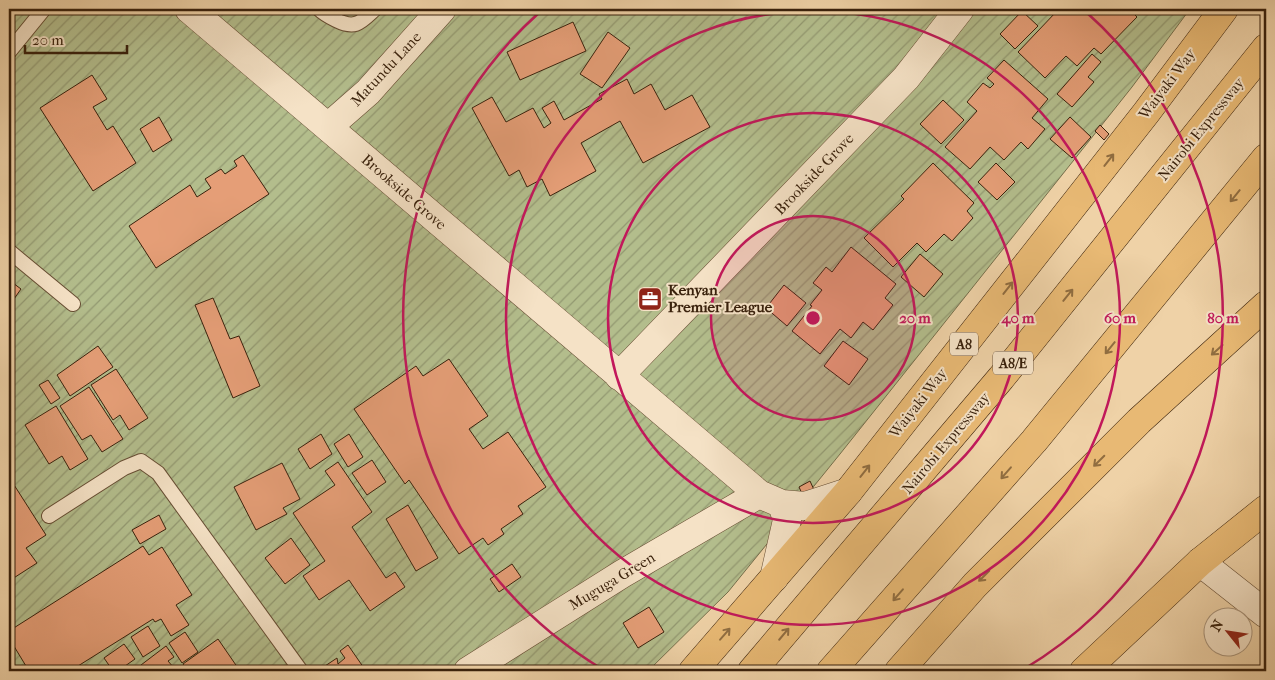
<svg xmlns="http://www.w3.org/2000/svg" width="1275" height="680" viewBox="0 0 1275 680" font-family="'IM FELL French Canon',serif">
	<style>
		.garden { fill: url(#garden-furrows); stroke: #766f4c }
		.building { fill: #e59e77; stroke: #39210c }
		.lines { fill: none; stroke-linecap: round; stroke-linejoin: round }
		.lane-casing { stroke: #664d33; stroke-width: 16 }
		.street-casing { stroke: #664d33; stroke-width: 29 }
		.highway-casing { stroke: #39210c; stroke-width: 29 }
		.lane { stroke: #f5e2c6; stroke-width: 14 }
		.street { stroke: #f5e2c6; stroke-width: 28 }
		.highway { stroke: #e8b974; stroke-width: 28 }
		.oneway { stroke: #906d40 }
		.ring { fill: none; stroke: #c2185b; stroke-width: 2.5 }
		.labels { text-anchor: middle; stroke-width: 4; stroke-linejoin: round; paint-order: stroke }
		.shield { fill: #f5e2c6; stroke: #715b44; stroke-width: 1 }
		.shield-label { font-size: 14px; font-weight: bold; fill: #39210c }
		.street-label { font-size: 15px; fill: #39210c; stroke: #f5e2c6 }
		.poi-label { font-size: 15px; font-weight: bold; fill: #39210c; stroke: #f5e2c6; text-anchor: start }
		.centre { fill: #c2185b; stroke: #f5e2c6; stroke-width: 2.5 }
		.ring-label { font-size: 15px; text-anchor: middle; font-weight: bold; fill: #c2185b; stroke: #f5e2c6; stroke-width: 4; stroke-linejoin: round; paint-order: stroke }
	</style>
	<defs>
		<pattern id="garden-furrows" width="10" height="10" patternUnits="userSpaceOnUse" patternTransform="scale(1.25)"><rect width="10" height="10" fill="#b3bd8c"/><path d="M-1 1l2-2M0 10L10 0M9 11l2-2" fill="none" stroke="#939971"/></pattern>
	</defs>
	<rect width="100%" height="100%" fill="#efd2a7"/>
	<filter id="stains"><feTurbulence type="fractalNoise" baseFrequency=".004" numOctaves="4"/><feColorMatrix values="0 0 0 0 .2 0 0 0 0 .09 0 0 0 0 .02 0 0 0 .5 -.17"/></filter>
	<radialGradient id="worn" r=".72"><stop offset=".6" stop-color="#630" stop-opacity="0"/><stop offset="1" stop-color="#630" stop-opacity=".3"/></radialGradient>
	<path class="garden" d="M9 9H1190L1132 87 840 454 728 592 648 671H9Z"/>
	<path class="building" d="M1052 9H1129L1137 17 1101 54 1094 48 1077 66 1066 56 1045 78 1018 52 1056 12Z
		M1022 11 1038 26 1015 49 1000 34Z
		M573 22 586 51 520 80 507 52Z
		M608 32 630 48 602 88 580 74Z
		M1092 54 1101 62 1088 77 1094 82 1072 107 1057 94Z
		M1004 60 1048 99 1032 118 1045 129 1028 149 1021 142 1004 160 990 147 970 169 945 147 977 111 967 102 983 83 990 88 994 84 987 78Z
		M92 75 107 99 93 107 107 130 113 126 136 163 93 191 40 108Z
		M627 79 634 94 651 84 665 110 692 95 710 127 643 163 620 121 581 143 596 171 550 196 542 179 527 187 519 170 509 176 472 108 492 97 506 122 533 108 544 128 551 123 542 108 554 101 564 120 602 99 599 94Z
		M943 100 964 120 941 144 920 124Z
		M159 117 172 140 153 152 140 129Z
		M1070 117 1091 137 1072 158 1050 139Z
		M1100 125 1109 134 1104 140 1095 131Z
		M243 155 269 194 156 268 129 226 190 185 197 197 211 188 205 179 221 169 225 174 237 166 234 161Z
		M933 163 974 203 967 211 973 218 952 241 944 234 926 252 917 243 893 267 864 238 904 199 901 196Z
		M996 163 1015 182 997 200 978 182Z
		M851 247 896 284 885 298 893 305 873 330 863 322 851 338 840 329 820 354 792 331 812 306 810 305 822 290 813 283 826 267 832 272Z
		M920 254 943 274 924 297 901 277Z
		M9 280 21 289 9 306Z
		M784 285 806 303 787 326 766 308Z
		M213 298 230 339 239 336 260 386 233 398 195 305Z
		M843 341 868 359 849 385 824 366Z
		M98 346 113 367 70 396 57 375Z
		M449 359 488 416 469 429 483 449 508 432 546 487 518 506 523 514 501 529 504 534 488 545 483 538 459 554 409 480 405 484 354 409 416 366 423 376Z
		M116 369 148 418 129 430 120 415 113 420 91 385Z
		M48 380 60 398 51 404 39 385Z
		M89 387 123 439 102 452 91 435 82 440 60 406Z
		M56 406 88 459 70 470 62 456 49 464 25 425Z
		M321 434 332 454 310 469 298 449Z
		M349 434 363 457 348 467 334 444Z
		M372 460 386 482 367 495 352 473Z
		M338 462 372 512 352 527 386 578 395 572 405 587 370 611 349 580 319 600 303 576 325 561 293 513 335 485 325 471Z
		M282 463 300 499 283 508 287 514 256 530 234 487Z
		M9 477 46 535 26 548 37 563 9 581Z
		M810 481 815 492 804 498 799 487Z
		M408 505 438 558 416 571 386 519Z
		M159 515 166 529 140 544 132 530Z
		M291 538 310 565 285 584 265 558Z
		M143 546 149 555 162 547 192 595 176 605 189 625 171 636 161 619 155 622 153 619 70 671H29L9 638V631Z
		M512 564 521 577 499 592 490 579Z
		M649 607 664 632 638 648 623 623Z
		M148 626 160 646 143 657 131 637Z
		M185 632 198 652 182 663 169 643Z
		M218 639 240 671H188L183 664Z
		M124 644 135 659 118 671H113L104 658Z
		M348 645 366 671H329L325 666 337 658 338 664 345 658 340 651Z
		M166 646 174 657 168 661 174 668 170 671H146L141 665Z
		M9 658 17 670 20 668 22 671H9Z"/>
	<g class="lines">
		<defs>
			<path id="lane" d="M319 9C324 14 330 17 336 20 356 30 361 22 375 9
				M9 52 44 9
				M9 251 73 304
				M49 516 124 468 141 461 158 473 301 671"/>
			<path id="street" d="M189 9 759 494 782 504 805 506 848 492
				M328 127 368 92 442 9
				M619 376 906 78 960 9
				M1200 562 1266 614
				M774 578 787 520 782 504
				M468 671 622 574 759 494"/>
			<path id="highway" d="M693 671 848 492 1146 113 1224 9
				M752 671 1001 378 1266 48
				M831 671 1034 441 1266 158
				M899 671 975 585 1139 421 1266 305
				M1084 671 1200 562 1266 509"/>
		</defs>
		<use href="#lane" class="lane-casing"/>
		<use href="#street" class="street-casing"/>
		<use href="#highway" class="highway-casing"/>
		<use href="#lane" class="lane"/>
		<use href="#street" class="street"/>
		<use href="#highway" class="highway"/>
	</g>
	<defs><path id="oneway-shaft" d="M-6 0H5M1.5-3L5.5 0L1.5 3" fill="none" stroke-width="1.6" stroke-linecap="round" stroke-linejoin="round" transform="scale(1.25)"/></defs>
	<g class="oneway">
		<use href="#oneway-shaft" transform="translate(1109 160) rotate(-52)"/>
		<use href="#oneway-shaft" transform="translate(1235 196) rotate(129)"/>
		<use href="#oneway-shaft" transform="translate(1008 288) rotate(-52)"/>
		<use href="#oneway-shaft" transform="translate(1068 295) rotate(-51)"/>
		<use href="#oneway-shaft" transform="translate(1110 348) rotate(129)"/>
		<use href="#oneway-shaft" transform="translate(1217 350) rotate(138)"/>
		<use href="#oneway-shaft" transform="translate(1099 461) rotate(135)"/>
		<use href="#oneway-shaft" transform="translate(865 471) rotate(-52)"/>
		<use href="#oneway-shaft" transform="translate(1006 473) rotate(131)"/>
		<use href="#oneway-shaft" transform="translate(984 576) rotate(135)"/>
		<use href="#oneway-shaft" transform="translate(898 595) rotate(131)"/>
		<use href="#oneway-shaft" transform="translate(725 634) rotate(-49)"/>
		<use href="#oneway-shaft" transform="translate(784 634) rotate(-50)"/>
	</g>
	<circle cx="813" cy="318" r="102" fill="#c2185b" fill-opacity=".12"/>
	<g class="ring">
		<circle cx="813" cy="318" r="102"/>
		<circle cx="813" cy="318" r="205"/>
		<circle cx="813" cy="318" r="307"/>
		<path d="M602 669A410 410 0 0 1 541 11M1085 11A410 410 0 0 1 1024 669"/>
	</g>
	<defs>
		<symbol id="office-square" viewBox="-11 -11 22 22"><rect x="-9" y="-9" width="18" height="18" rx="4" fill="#8f2418" stroke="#f5e2c6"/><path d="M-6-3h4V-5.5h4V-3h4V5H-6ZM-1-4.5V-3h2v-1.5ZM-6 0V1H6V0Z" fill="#fff"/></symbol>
	</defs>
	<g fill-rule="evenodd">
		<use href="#office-square" x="636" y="285" width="28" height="28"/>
	</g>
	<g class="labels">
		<g class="shield">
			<rect x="950" y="332.5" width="28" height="23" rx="4"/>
			<rect x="993" y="351.5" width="40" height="23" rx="4"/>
		</g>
		<g class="shield-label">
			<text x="964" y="349">A8</text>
			<text x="1013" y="368">A8/E</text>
		</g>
		<g class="street-label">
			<text transform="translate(386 69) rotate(-47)" y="5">Matundu Lane</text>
			<text transform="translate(1167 84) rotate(-53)" y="5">Waiyaki Way</text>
			<text transform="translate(1201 129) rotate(-51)" y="5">Nairobi Expressway</text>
			<text transform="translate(814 174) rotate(-46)" y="5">Brookside Grove</text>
			<text transform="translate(404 192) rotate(41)" y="5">Brookside Grove</text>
			<text transform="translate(918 403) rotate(-52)" y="5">Waiyaki Way</text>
			<text transform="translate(946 443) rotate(-50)" y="5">Nairobi Expressway</text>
			<text transform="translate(612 581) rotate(-31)" y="5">Muguga Green</text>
		</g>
		<g class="poi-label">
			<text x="668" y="295">Kenyan<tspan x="668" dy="17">Premier League</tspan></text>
		</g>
	</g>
	<circle cx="813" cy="318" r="8" class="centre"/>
	<g class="ring-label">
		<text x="915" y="323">20 m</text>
		<text x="1018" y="323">40 m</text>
		<text x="1120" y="323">60 m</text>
		<text x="1223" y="323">80 m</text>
	</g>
	<rect width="1275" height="680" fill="none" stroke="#efd2a7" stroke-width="30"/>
	<rect x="10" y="10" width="1255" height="660" fill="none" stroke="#39210c" stroke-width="2.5"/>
	<rect x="15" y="15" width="1245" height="650" fill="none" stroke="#39210c"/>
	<g transform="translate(1228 632) rotate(300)"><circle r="24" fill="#f5e2c6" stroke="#aa957c"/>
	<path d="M0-4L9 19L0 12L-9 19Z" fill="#8f2418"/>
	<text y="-8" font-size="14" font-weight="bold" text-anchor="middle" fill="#39210c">N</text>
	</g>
	<path d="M25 45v8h102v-8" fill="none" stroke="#39210c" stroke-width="2.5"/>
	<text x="32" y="45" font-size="15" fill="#39210c" stroke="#f5e2c6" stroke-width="4" paint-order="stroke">20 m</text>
	<rect width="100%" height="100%" filter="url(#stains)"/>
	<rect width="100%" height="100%" fill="url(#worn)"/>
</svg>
